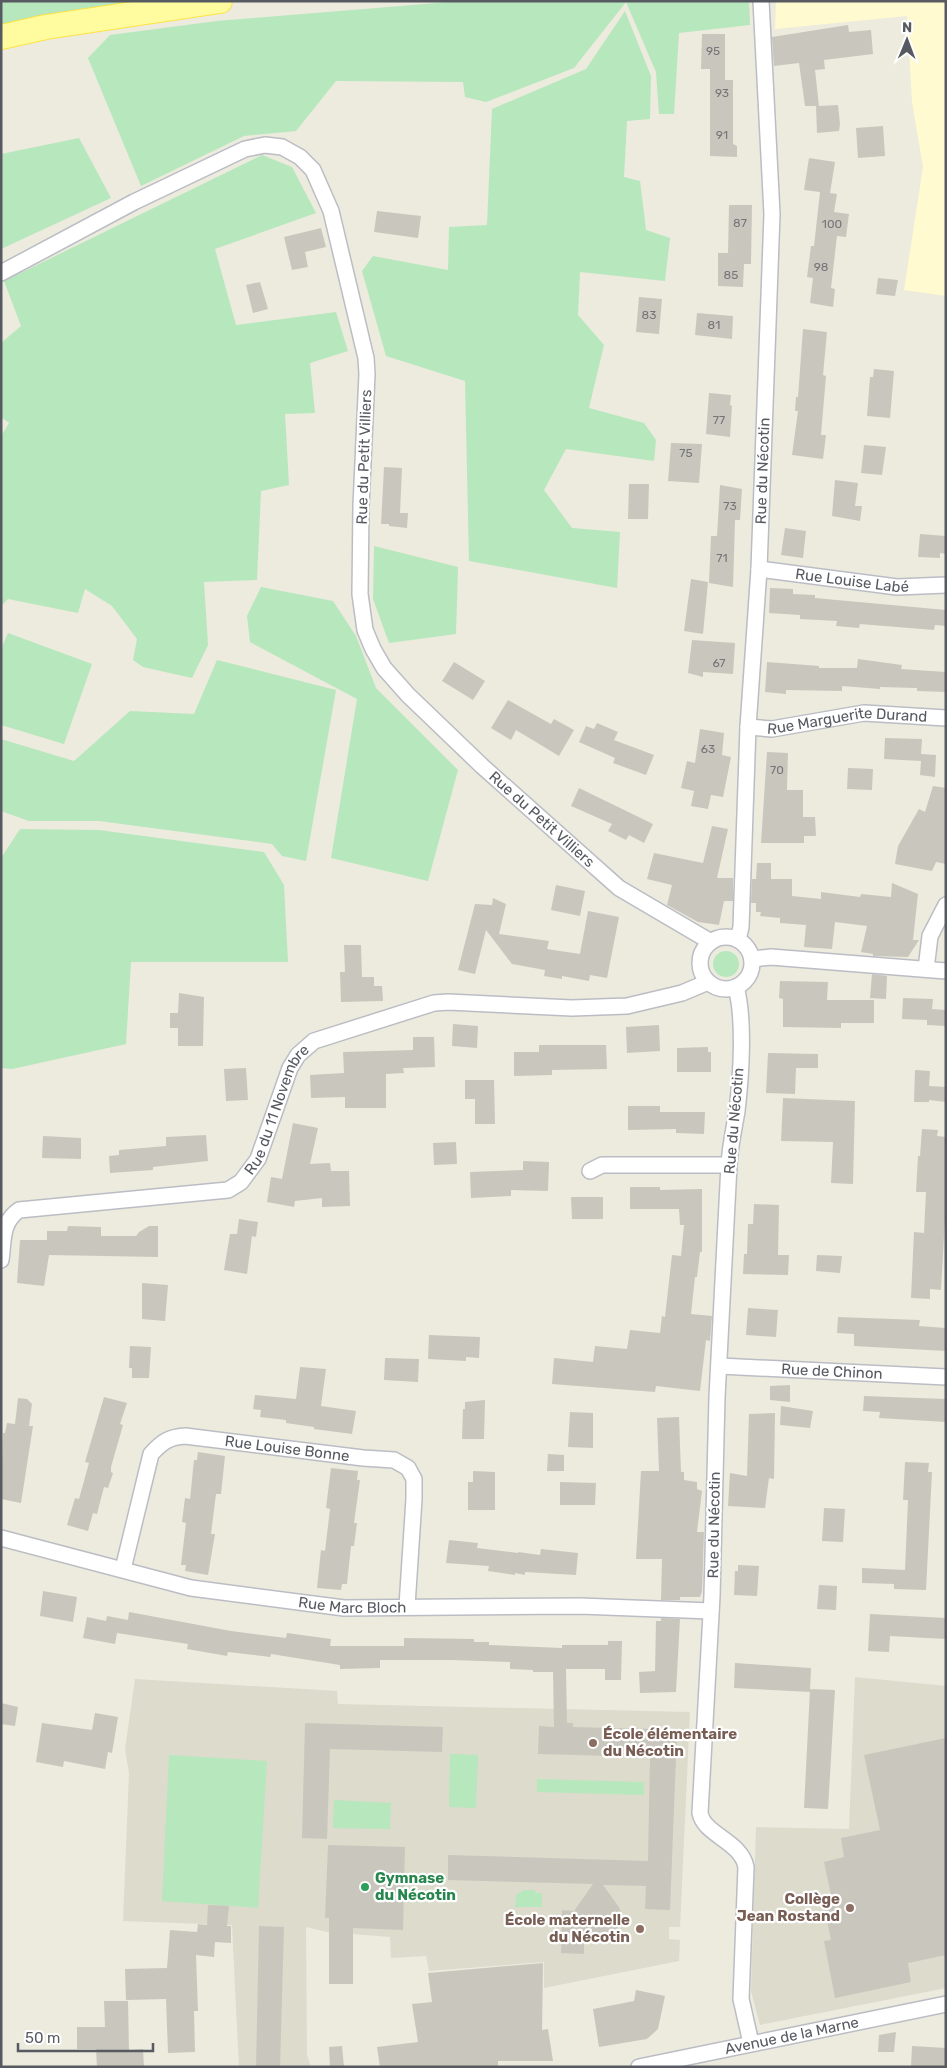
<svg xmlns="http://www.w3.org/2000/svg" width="947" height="2068" viewBox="0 0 947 2068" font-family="Rubik,sans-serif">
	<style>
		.commercial { fill: #fffad0 }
		.education { fill: #dcdbcc }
		.green { fill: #b7e7bd }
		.building { fill: #c9c7bd }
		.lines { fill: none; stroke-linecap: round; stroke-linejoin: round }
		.minor-casing { stroke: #bbbdc4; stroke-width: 18 }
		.primary-casing { stroke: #fee345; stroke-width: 26 }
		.minor { stroke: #fff; stroke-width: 15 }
		.primary { stroke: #fffca0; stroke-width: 24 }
		.education-dot { fill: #8d6e63; stroke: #fff; stroke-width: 2 }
		.leisure-dot { fill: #2e9e5b; stroke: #fff; stroke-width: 2 }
		.labels { text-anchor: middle; stroke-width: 4.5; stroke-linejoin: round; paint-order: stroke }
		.number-label { font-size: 12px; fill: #747578 }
		.street-label { font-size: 15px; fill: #575a61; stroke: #fff }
		.education-label { font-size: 15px; font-weight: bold; fill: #785e54; stroke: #fff; text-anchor: end }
		.leisure-label { font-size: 15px; font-weight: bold; fill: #27864d; stroke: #fff; text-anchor: start }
	</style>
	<rect width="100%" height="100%" fill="#ecebde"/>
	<path class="commercial" d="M776 1H946V296L904 290 923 167 912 102 907 16 775 29Z"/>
	<path class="education" d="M855 1677 946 1686V1988L760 2025 751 1991 756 1827 849 1829Z
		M135 1679 337 1691 338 1704 690 1712 680 1927H669V1939L680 1940 679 1961 544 1988V1962L429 1971 426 1956 391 1958 390 1937 327 1932 306 1927 307 2055 311 2067H239L232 1925 123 1921 129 1773 125 1749Z"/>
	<path class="green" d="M5 1H155L1 27V2Z
		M461 1H749L750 25 679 33 674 114H659L656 72 626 2 574 68 486 102 465 97 463 82 336 81 296 131 244 136 141 186 88 58 110 35 217 21Z
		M625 11 651 76 650 119 627 121 624 177 640 181 646 230 670 238 665 281 580 272 578 315 604 345 589 408 644 423 656 440 654 461 566 449 544 490 572 528 620 532 617 588 469 561 465 381 386 356 362 271 373 256 448 270 449 227 487 225 492 109 586 69Z
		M79 138 111 198 1 249V154Z
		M262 155 292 167 316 213 215 249 236 325 336 312 348 351 310 363 315 413 285 414 289 485 261 491 257 580 204 582 208 645 192 678 143 667 133 660 137 639 112 606 85 589 78 613 8 599 1 606V436L9 423 1 417V343L21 326 4 281Z
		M374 546 458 567 456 634 389 643 373 599Z
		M261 587 333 601 356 636 376 688 458 770 428 881 331 858 357 699 250 642 247 616Z
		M8 633 92 664 64 744 1 725V649Z
		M217 660 336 690 306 861 282 856 272 844 99 821H29L1 811V739L74 761 130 711 194 714Z
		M20 829 99 830 264 852 284 885 288 962H131L126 1044 12 1069 1 1068V858Z
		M713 964a13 13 0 1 1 26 0a13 13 0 1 1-26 0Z
		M450 1754 478 1755 476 1808 449 1807Z
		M169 1755 267 1761 258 1908 162 1901Z
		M537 1779 644 1782V1795L537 1792Z
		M334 1800 391 1803 390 1829 333 1828Z
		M524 1890H534L536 1893H542V1907H515L516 1895Z"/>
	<path class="building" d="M848 25 849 32 871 30 873 54 824 60 825 69 815 70 819 106 838 105 840 124 839 131 817 133 816 106H805L799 63 774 66 772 37Z
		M702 34H725V80H733V144L737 146V157L710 156V69H701Z
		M883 126 885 156 858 158 856 128Z
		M809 158 835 162 830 193 837 194 834 212 849 214 846 237 837 236 831 288 835 289 833 307 810 303 813 278 807 277 811 246H814L820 192 804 190Z
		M729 205H752L751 264H744L743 287 718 286V253H728Z
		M377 211 421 216 418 238 374 232Z
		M321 228 326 247 305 252 308 267 292 270 284 237Z
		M878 278 898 280 895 296 876 294Z
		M260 282 268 309 253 313 246 285Z
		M639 297 662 299 659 334 636 332Z
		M697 313 733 316 732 339 695 335Z
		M803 329 827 332 823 375 826 376 821 435H826L823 459 792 455 798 411H795L796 397H798Z
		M874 369 894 371 890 418 867 416 870 377H873Z
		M709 393 731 395 730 405 732 406 730 437 706 434Z
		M671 443 702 444 699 483 668 481Z
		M864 445 886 447 882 475 861 473Z
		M384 467 402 468 400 513H408L407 528 389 526V524H381Z
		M835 480 858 483 855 506H862L860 521 832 516Z
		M629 484H649L648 519H628Z
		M720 485 742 489 740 520H735L733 587 709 583 711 536H717Z
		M785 528 806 531 803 558 781 555Z
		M920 534 946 536V554L940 553V558L918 557Z
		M691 579 708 582 703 634 684 631Z
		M770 588 793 589V594L815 595V598L946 610V626L935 625 934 630 860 624 859 628 836 626 837 621 800 619V615L769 613Z
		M692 640 735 643 733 674 703 672V677L688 673Z
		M858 659 902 665 901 669 946 672V692L917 691V688L880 687V689L842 686V691L786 690V694L765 692 767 662 819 666V668H857Z
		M454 662 485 681 473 700 442 681Z
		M508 700 551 724 554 719 574 730 559 756 516 730 511 740 491 728Z
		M597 723 618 732 614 740 654 755 646 775 613 763 615 758 579 742 586 726 594 729Z
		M700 729 724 733 722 755 731 757 723 797 711 795 708 809 691 806 694 791 681 788 687 761 695 763Z
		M885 738 922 739 921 754 936 755 935 777 920 775 921 761 884 759Z
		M767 752 788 753 787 790H803V817H815L816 836H804V843H761Z
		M848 768 873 769 872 790 847 789Z
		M933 786 946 788V864L936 862 932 871 895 864 898 846 919 809 925 812Z
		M579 788 653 824 644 843 629 835 626 840 608 831 612 824 571 806Z
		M712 826 728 829 717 878H733V901H724L719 925 698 922 667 905 672 885 647 879 654 853 703 863Z
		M757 863H771V879H792V896L821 899V892L860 897 861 894 891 897 892 883 918 894 913 940H919L908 957 873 956V954L861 952 867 926 835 922 832 949 804 947 806 925 780 923V918L760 916 761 912H756V903H751L752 879H756Z
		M556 885 585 891 580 916 551 910Z
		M493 898 506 904 499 934 549 941 547 949 580 954 588 911 619 917 607 978 590 975 589 981 562 976V979L544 976 545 970 512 964 486 930 475 974 458 970 475 904 492 905Z
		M344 945H361L362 977H374V986H382L383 1001 341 1002 340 972H345Z
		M872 974 887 976 886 999 870 998Z
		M780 981 828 982 827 1000H874V1023H841V1028L783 1027V999L779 998Z
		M179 993 204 997 203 1046H178V1028H170V1013H178Z
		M903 998 933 999 932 1009 946 1010V1026L927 1025V1020L902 1019Z
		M453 1024 478 1026 477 1048 452 1046Z
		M659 1025 660 1051 627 1053 626 1027Z
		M413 1037H434L435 1067 403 1068 404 1073 386 1074V1108H345V1097L311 1098 310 1075 344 1073 343 1052 413 1050Z
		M539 1045H606L607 1069 552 1070V1075L514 1076V1052H539Z
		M708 1047V1052H711V1072H677V1048Z
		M768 1053 818 1054V1068H796L795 1094 766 1093Z
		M246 1068 248 1100 226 1101 224 1069Z
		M915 1070 930 1071 929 1086 946 1087V1102L929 1100V1102H914Z
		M465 1080H494L495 1124H475V1099H465Z
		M783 1098 855 1101 853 1184 831 1183 833 1142 781 1141Z
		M628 1106H660V1112H705L704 1134 676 1133V1129L628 1130Z
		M293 1123 318 1128 310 1164 330 1163 331 1171H349L350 1206 322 1207V1198L295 1201 294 1207 267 1202 271 1177 282 1179Z
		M922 1129 938 1130 937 1136 946 1137V1200L941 1290 930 1289V1299L911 1298 914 1232 924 1233 925 1212 926 1192H916L918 1156H920Z
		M206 1135 208 1161 153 1167V1170L110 1173 109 1156 119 1155V1150L166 1146V1137Z
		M43 1136 81 1138V1159L42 1158Z
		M456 1142 457 1164 434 1165 433 1143Z
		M523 1161 549 1162 548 1191 511 1190V1196L471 1198 470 1172 523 1170Z
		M630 1187H660V1190L702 1189V1252H700L697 1277H695L691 1314 712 1316 710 1341 706 1340 700 1391 656 1386 655 1392 552 1384 554 1358 593 1362 595 1346 627 1349 630 1330 660 1333 662 1316 665 1317 672 1255 681 1256 684 1225H680L679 1209H630Z
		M571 1197H603V1219H572Z
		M754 1204 779 1205 778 1255H789L788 1275 743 1274 744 1254H747L748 1224H753Z
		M239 1219 258 1222 256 1237 252 1236 247 1274 224 1270 230 1234H237Z
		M68 1226 101 1227V1236H136L139 1232 149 1226H158V1257L49 1255 44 1286 17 1283 20 1240H47V1231H67Z
		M817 1255 842 1256 840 1273 816 1271Z
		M142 1283 168 1285 165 1321 142 1319Z
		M748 1308 778 1310 776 1337 746 1335Z
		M838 1317 920 1320 919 1326 946 1328V1351L854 1346V1334L837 1333Z
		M429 1335 480 1337 479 1358 466 1357V1361L428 1359Z
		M130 1346 151 1347 149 1378H132V1368H129Z
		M385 1358 419 1359 418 1382 384 1380Z
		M300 1367 326 1369 321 1406 356 1411 352 1434 314 1429V1427L286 1423V1420L260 1417 261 1410 253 1409 255 1395 296 1399Z
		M790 1385V1402L770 1400V1386Z
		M864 1396 946 1399V1422L879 1418 880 1412 863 1411Z
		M104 1397 127 1403 120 1424 123 1425 111 1467V1472L113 1473 108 1488 104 1487 97 1514 93 1513 88 1531 67 1525 75 1498 79 1499 89 1463 85 1462Z
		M18 1398 27 1399 32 1404 29 1426H33L21 1503 1 1499 3 1433H5L7 1423 15 1424Z
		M485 1400 484 1439H462L463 1409H465V1402Z
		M781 1406 813 1411 810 1428 780 1425Z
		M570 1412 593 1413V1448L568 1447Z
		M775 1413 774 1479 769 1478 765 1508 728 1506 730 1473 747 1476 749 1414Z
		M679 1417 681 1472H684V1480L697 1482V1489L702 1491 697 1532H704L702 1592 700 1597H680V1600H661L662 1559H636L641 1471H659L657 1418Z
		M198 1452 225 1456 221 1494H216L211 1534H215L208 1575 185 1571 186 1565H181L186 1523 182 1522 185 1498 190 1499 194 1460H197Z
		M548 1454 564 1455V1471H547Z
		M905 1462 929 1463 928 1472H932L926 1590 894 1589V1584L862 1583V1568L905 1570 908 1500H903Z
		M331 1468 358 1471 357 1480H360L354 1523H357L354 1546H351L347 1584H342L341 1590 317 1588 321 1550 325 1551 330 1509 326 1508Z
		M473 1471 495 1472V1510H468V1482H473Z
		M560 1482 596 1483 595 1505H560Z
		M824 1508 845 1509 843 1542 822 1541Z
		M449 1540 478 1543 477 1548 518 1553V1552L540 1555 541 1549 578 1553 576 1575 525 1572V1575L515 1573V1575L488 1571 489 1566 446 1563Z
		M738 1565 759 1566 757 1596 734 1595 735 1571H738Z
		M819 1585 837 1586 836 1610 817 1609Z
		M43 1591 77 1597 73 1622 40 1616Z
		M129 1612 231 1631 286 1638 287 1633 331 1639 330 1646H404V1638L474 1639V1642H489V1645L562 1648V1645H608V1641H622L621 1680H605V1669H566L567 1723H573V1727L654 1729V1732L677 1733 670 1910 645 1909 646 1886 603 1885 619 1907 622 1915 617 1930 609 1938 603 1940 584 1942V1954L561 1953 562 1910 574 1911 593 1884 448 1880V1855L648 1861 650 1757 538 1754 539 1726 554 1727 553 1672H533V1670L510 1669V1662L451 1660H380V1668L340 1669V1665L271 1654 270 1657 228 1652 227 1656 187 1649 188 1644 117 1633 115 1644 83 1638 87 1617 106 1621 107 1616 128 1620Z
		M870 1614 946 1618V1639L890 1636 889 1652 868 1651Z
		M661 1618 680 1619 676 1692 640 1693 639 1672 655 1671 656 1621H661Z
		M735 1663 811 1668 810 1692 734 1688Z
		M810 1689 835 1690 828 1809 804 1808Z
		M1 1703 18 1707 15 1726 1 1724Z
		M95 1713 118 1717 112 1753 108 1752 105 1769 64 1761 63 1767 36 1762 42 1723 92 1730Z
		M305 1723 443 1727 442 1752 330 1749 327 1839 302 1838Z
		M946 1738V1955L908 1963 911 1982 835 1998 824 1941 831 1940 823 1901 832 1900 824 1862 844 1857 841 1838 880 1830 864 1755Z
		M328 1845 405 1847 403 1930 353 1928V1984H329V1918H325Z
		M208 1905 229 1906 227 1926H231V1943L215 1942 214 1957 196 1955 198 2011H194L195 2052 168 2053 166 1999 126 2000 125 1969 167 1968 170 1930 197 1932 198 1924 207 1925Z
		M259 1926 284 1927 280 2067H256Z
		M543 1963 542 2030 548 2029 553 2061H498V2067H380L377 2047 418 2042 412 2004 432 2002 428 1973Z
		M636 1990 665 1996 658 2029 647 2039 599 2047 593 2009 634 2001Z
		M104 2001H128L129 2050 143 2049 144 2067H97L96 2049H77V2027H105Z
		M896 2032 894 2052H878L879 2035Z
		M342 2046 344 2067H330L329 2047Z
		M912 2046 946 2048V2067H911Z"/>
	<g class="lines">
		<defs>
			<g id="minor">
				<path id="s1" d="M1 273 134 202 245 149 265 145 282 147 300 157 313 170 331 211 366 358 367 374 361 506 360 594 365 630 373 649 384 668 408 695 482 766 619 888 711 942"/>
				<path id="s2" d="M759 569 897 587 946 585"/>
				<path id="s3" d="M748 727 772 729 864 713 946 718"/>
				<circle cx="726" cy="963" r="26"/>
				<path id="s4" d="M738 940 741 927 748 727 759 569 772 214 761 1"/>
				<path d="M752 959 771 957 946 971"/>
				<path d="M926 969 930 936 946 905"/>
				<path d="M736 987C745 1020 741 1077 737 1111 734 1129 730 1146 729 1165L717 1397 712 1596 700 1813C704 1835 741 1841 746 1867L741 1999 751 2043"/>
				<path d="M590 1171 602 1165H729"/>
				<path id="s5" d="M1 1260C4 1239 1 1223 19 1210L228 1190 241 1182 258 1159 290 1068 298 1055 314 1041 434 1003 448 1002 572 1008 627 1006 682 993 708 982"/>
				<path id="s6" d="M720 1366 946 1377"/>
				<path id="s7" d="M1 1538 191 1588 344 1608 580 1606 711 1611"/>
				<path id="s8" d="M123 1569 151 1454C162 1442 169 1437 185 1436L363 1458 394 1460 408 1468 414 1479V1499L407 1606"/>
				<path id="s9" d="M639 2067 946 2004"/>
			</g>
			<path id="primary" d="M1 37 46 27 220 1"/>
		</defs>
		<use href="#minor" class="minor-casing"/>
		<use href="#primary" class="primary-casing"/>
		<use href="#minor" class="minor"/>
		<use href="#primary" class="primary"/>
	</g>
	<g class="education-dot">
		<circle cx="593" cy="1743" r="5"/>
		<circle cx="850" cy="1908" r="5"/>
		<circle cx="640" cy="1929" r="5"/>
	</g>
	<circle class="leisure-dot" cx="365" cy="1887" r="5"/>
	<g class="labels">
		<g class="number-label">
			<text x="713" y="55">95</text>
			<text x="722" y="97">93</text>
			<text x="722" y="139">91</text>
			<text x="740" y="227">87</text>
			<text x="832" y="228">100</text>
			<text x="821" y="271">98</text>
			<text x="731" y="279">85</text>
			<text x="649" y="319">83</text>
			<text x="714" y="329">81</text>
			<text x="719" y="424">77</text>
			<text x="686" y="457">75</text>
			<text x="730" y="510">73</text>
			<text x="722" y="562">71</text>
			<text x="719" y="667">67</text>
			<text x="708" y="753">63</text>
			<text x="777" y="774">70</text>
		</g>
		<g class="street-label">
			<text transform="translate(364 457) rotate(-88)" y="5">Rue du Petit Villiers</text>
			<text dy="5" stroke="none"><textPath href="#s4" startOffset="470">Rue du Nécotin</textPath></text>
			<text dy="5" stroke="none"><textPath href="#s2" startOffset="94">Rue Louise Labé</textPath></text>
			<text dy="5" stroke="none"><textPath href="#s3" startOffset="100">Rue Marguerite Durand</textPath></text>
			<text dy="5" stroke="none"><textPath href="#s1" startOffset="1080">Rue du Petit Villiers</textPath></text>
			<text dy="5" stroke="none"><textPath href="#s5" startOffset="362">Rue du 11 Novembre</textPath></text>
			<text transform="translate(734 1121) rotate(-85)" y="5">Rue du Nécotin</text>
			<text dy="5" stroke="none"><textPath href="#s6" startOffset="112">Rue de Chinon</textPath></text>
			<text dy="5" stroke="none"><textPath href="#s8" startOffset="261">Rue Louise Bonne</textPath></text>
			<text transform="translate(714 1525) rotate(-89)" y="5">Rue du Nécotin</text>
			<text dy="5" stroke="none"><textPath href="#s7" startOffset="359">Rue Marc Bloch</textPath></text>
			<text dy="5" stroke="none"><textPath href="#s9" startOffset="156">Avenue de la Marne</textPath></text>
		</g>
		<g class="education-label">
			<text x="603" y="1739" text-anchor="start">École élémentaire<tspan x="603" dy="17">du Nécotin</tspan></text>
			<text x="840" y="1904">Collège<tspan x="840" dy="17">Jean Rostand</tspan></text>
			<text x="630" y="1925">École maternelle<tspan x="630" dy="17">du Nécotin</tspan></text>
		</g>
		<g class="leisure-label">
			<text x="375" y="1883">Gymnase<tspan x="375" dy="17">du Nécotin</tspan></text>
		</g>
	</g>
	<rect width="947" height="2068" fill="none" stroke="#575a61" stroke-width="5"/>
	<g transform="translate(907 40) rotate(1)" stroke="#ffffff" stroke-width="4" paint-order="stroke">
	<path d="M0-4L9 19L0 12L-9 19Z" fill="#575a61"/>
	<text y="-8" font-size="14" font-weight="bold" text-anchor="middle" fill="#575a61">N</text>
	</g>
	<path d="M18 2043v8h135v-8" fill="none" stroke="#575a61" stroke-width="2.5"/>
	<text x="25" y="2043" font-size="15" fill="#575a61" stroke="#ffffff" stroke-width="4" paint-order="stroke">50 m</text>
</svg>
